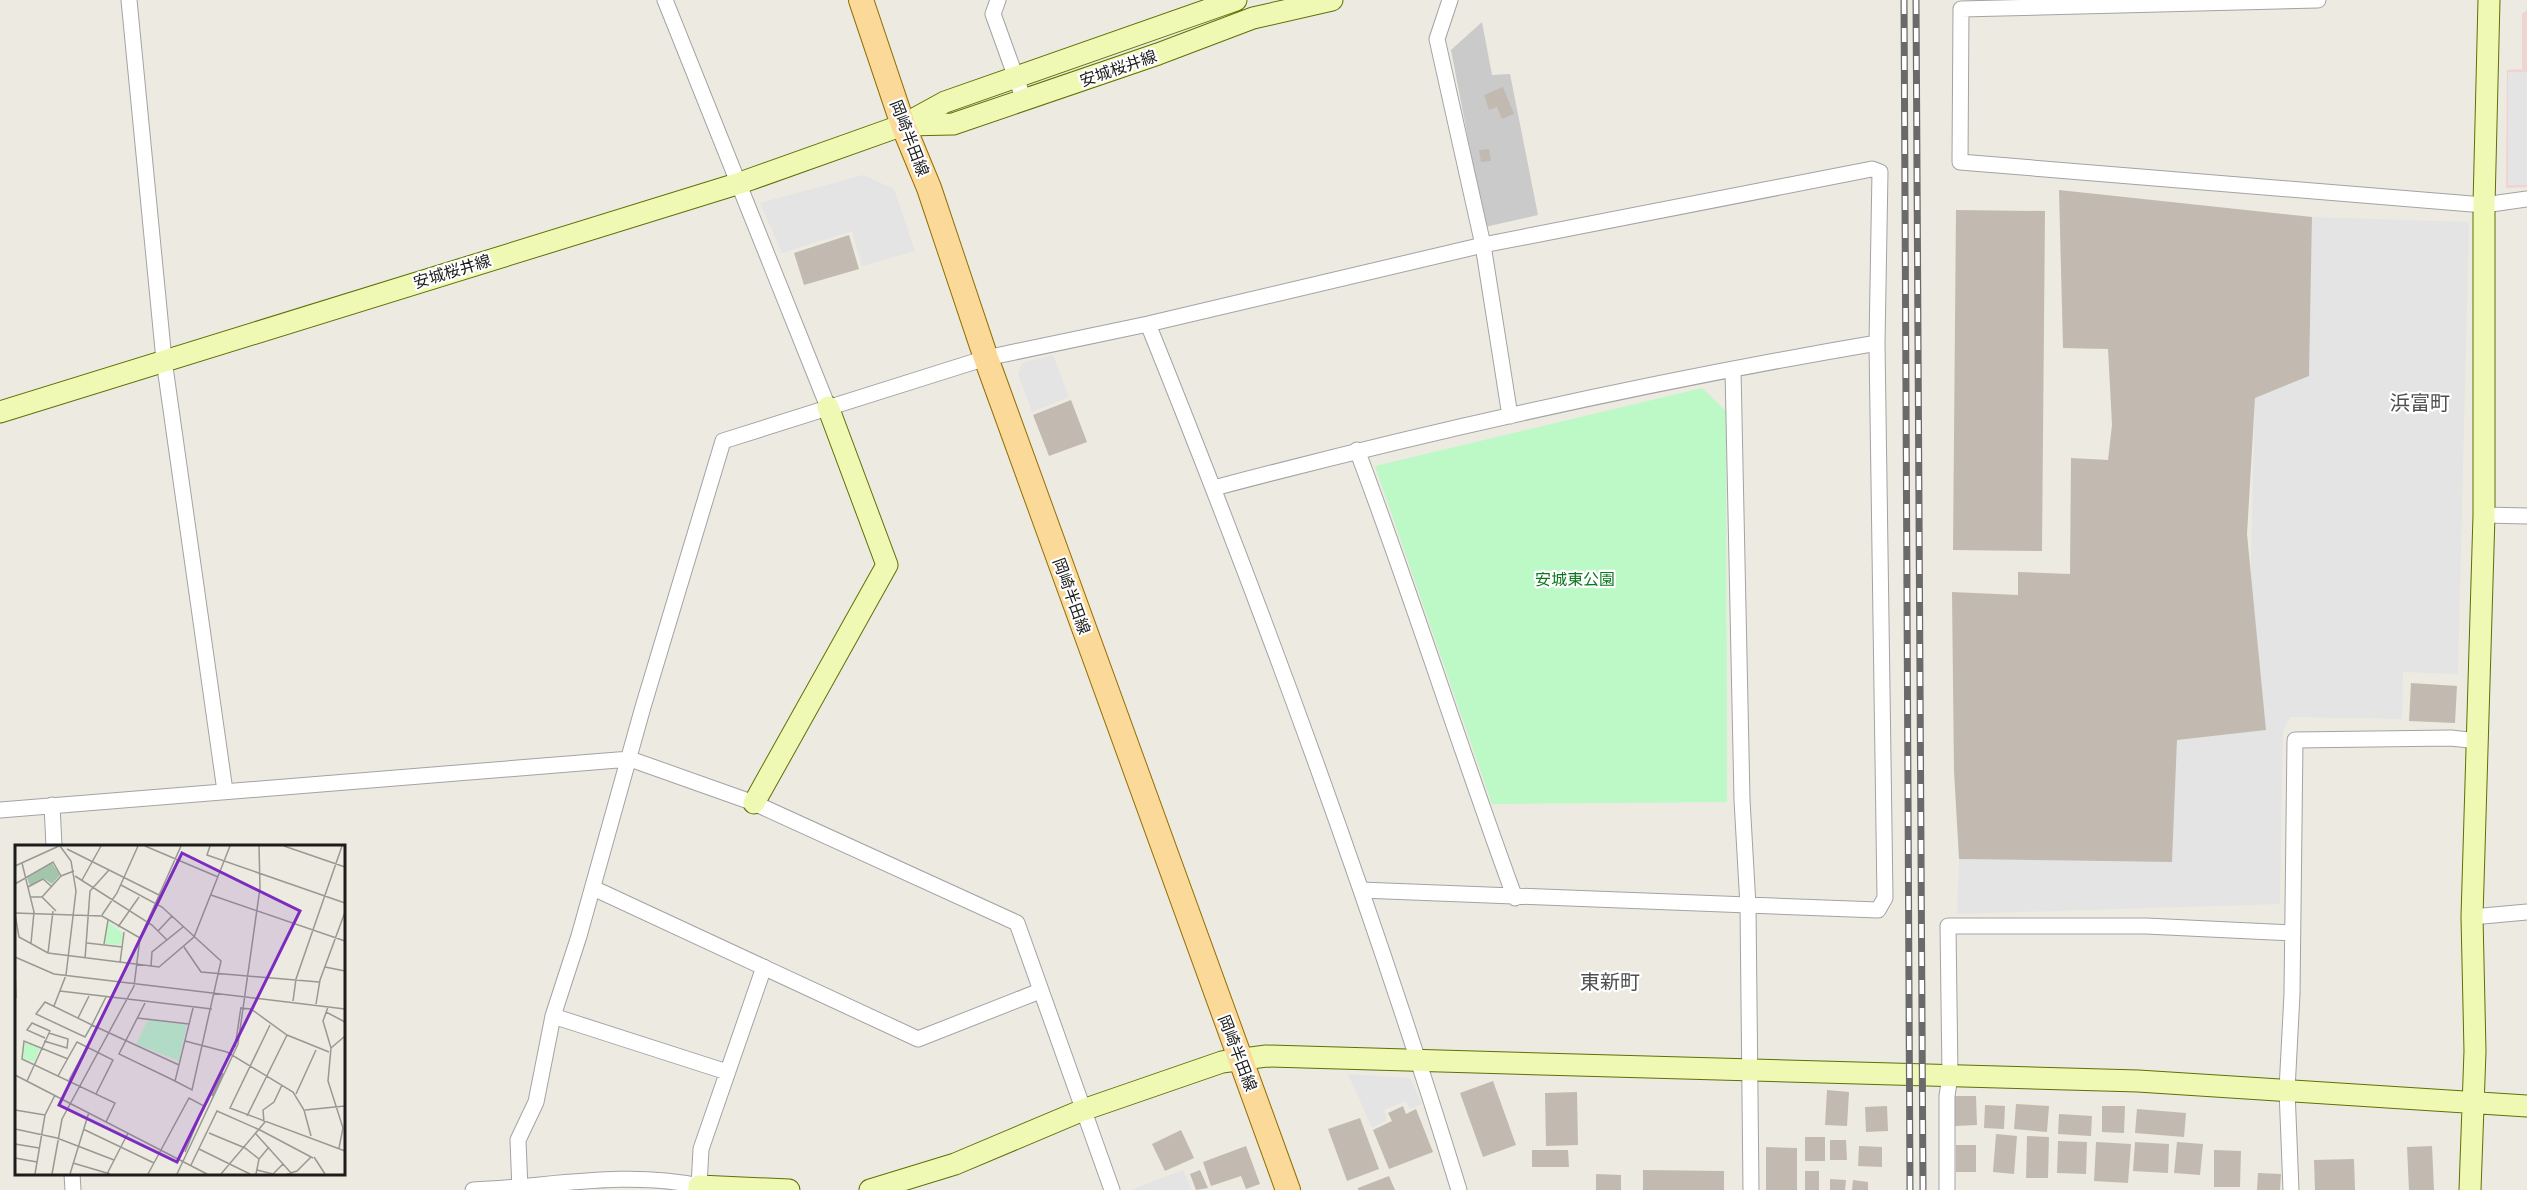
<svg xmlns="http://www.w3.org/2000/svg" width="2527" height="1190" viewBox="0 0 2527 1190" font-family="Figtree,'Noto Sans JP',sans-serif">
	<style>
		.commercial { fill: #efd4d0 }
		.religious { fill: #cacaca }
		.park { fill: #bdf9c7 }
		.parking { fill: #e4e4e4 }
		.building { fill: #c2bab1 }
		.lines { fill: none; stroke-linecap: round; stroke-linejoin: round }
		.street-casing { stroke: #a3a3a3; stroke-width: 17 }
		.secondary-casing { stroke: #5d7105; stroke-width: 23 }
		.primary-casing { stroke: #936f01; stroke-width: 26 }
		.street { stroke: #fff; stroke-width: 15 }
		.secondary { stroke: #f0f9b4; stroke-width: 21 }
		.primary { stroke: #fbd999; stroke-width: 24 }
		.rail-casing { stroke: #6a6a6a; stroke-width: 7 }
		.rail { stroke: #fff; stroke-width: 4.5; stroke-dasharray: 14; stroke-linecap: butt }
		.labels { text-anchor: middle; stroke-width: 4.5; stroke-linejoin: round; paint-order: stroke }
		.street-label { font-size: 16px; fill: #1c1c1c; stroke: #fff }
		.park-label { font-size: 16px; fill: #0b781d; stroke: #fff }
		.quarter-label { font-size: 20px; fill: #4f4f4f; stroke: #fff }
		.inset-road { fill: none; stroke: #999892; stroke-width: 1.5 }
		.view { fill: #7b2cbf; fill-opacity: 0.15; stroke: #7b2cbf; stroke-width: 3 }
		.inset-edge { fill: none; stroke: #1c1c1c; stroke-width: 3 }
	</style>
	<rect width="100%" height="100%" fill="#edeae1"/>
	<path class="commercial" d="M2527 10V187L2506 188 2507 70 2522 69V14Z"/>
	<path class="religious" d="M1482 22 1492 75 1510 74 1538 215 1485 227 1451 50Z"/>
	<path class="park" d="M1702 388 1726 411 1727 802 1492 804 1375 466Z"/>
	<path class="parking" d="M2508 72H2527V185H2508Z
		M863 175 894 189 915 251 862 266 852 231 782 253 760 203Z
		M2312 217 2469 222 2458 674 2403 672 2402 719 2290 717 2283 731 2280 904 1957 914 1959 859 2172 862 2177 740 2266 730 2250 597 2255 398 2309 376Z
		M1053 355 1069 397 1032 412 1018 374 1022 363Z
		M1348 1074 1410 1078 1422 1104 1410 1109 1405 1101 1384 1110 1387 1120 1372 1128Z
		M1183 1170 1192 1190H1131Z"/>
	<path class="building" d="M1503 87 1514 114 1502 119 1497 107 1489 110 1484 95Z
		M1489 149 1491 161 1481 162 1479 150Z
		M2059 190 2312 217 2309 376 2255 398 2247 534 2266 730 2177 740 2172 862 1959 859 1954 771 1952 592 2018 595V572L2070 574 2071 458 2108 460 2112 425 2108 349 2063 348Z
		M1956 210 2045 211 2042 551 1953 550Z
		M849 235 859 269 804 285 794 253Z
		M1071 400 1087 442 1049 456 1033 415Z
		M2411 683 2457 686 2455 723 2409 721Z
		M1493 1081 1516 1145 1483 1157 1460 1093Z
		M1827 1090 1849 1092 1847 1126 1825 1125Z
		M1577 1092 1578 1145 1546 1146 1545 1093Z
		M1954 1096H1976L1977 1125 1955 1126Z
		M2016 1104 2049 1106 2047 1132 2014 1129Z
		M1985 1105 2005 1106 2004 1129 1984 1128Z
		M1403 1106 1406 1114 1416 1109 1433 1152 1389 1169 1373 1130 1392 1121 1388 1113Z
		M1887 1106 1888 1131 1866 1132 1865 1107Z
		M2102 1106H2125L2124 1133 2102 1132Z
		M2137 1109 2186 1113 2184 1137 2135 1133Z
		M2059 1114 2092 1116 2091 1136 2058 1134Z
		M1360 1118 1379 1169 1347 1181 1328 1129Z
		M1181 1130 1194 1158 1165 1171 1152 1144Z
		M1996 1134 2017 1136 2014 1174 1993 1172Z
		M2027 1136 2049 1137 2048 1178H2026Z
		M1805 1137H1825V1161H1805Z
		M1830 1140H1846L1847 1160H1830Z
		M2058 1141 2087 1142 2086 1174 2057 1173Z
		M2096 1142 2131 1144 2128 1183 2094 1181Z
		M2135 1142 2169 1144 2168 1173 2133 1171Z
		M2177 1142 2203 1144 2200 1175 2174 1173Z
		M1956 1145H1976V1172H1956Z
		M1246 1146 1260 1184 1246 1189 1241 1176 1211 1186 1203 1162Z
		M1859 1146 1882 1147V1167L1858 1166Z
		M2432 1146 2434 1190H2409L2407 1147Z
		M1766 1147 1797 1148V1190H1766Z
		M1532 1150H1568L1569 1167H1532Z
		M2214 1150 2241 1151 2240 1187H2214Z
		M2354 1159 2355 1190H2315L2314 1160Z
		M1200 1170 1208 1188 1196 1190 1190 1174Z
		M1643 1170 1724 1171V1190H1643Z
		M1805 1171H1819V1190H1805Z
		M2258 1173 2281 1174 2280 1190H2257Z
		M1596 1174 1621 1175V1190H1596Z
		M1389 1176 1395 1190H1358V1188Z
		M1830 1179 1846 1180 1845 1190H1830Z
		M1853 1180 1868 1182V1190H1852Z"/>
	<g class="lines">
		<defs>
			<path id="street" d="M129 0 164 360 225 791
				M665 0 828 407
				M998 0 993 14 1024 100
				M1450 0 1437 39 1483 245 1510 416
				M2318 0 1961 9 1960 162 2484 205 2527 199
				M1148 324C1263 609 1369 897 1459 1190
				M1733 370 1742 800 1748 906 1751 1190
				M1357 450C1413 598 1460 749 1515 898
				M2484 515 2527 516
				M52 805 54 846
				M0 810 630 759 754 803 1017 923 1112 1190
				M593 888 918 1039 1040 991
				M1361 890 1878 910 1885 898 1877 343
				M2472 917 2527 912
				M553 1016 727 1072
				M72 1174 73 1190
				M473 1190C548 1187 625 1170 699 1186L701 1149 764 967
				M520 1190 518 1140 536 1102 553 1016 579 936 643 707 723 441 986 358 1148 324 1483 245 1872 169 1880 172 1877 343C1654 381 1433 430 1214 488
				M1947 1190V1096L1950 1076 1948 926H2146L2291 933
				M2291 1190 2287 1090 2292 994 2295 740 2451 738 2478 741"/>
			<path id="secondary" d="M906 125 953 124 1158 54 1253 18 1332 0
				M0 412 740 183 903 125 945 102 1236 0
				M754 803 887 565 828 407
				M699 1190V1186L789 1190
				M870 1190 955 1164 1083 1110 1222 1062 1266 1056 2138 1081 2527 1106
				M2470 1190 2475 1051 2472 917 2484 515V205L2489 0"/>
			<path id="primary" d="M861 0 903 125 929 188 986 358 1288 1190"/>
		</defs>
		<use href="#street" class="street-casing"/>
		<use href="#secondary" class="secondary-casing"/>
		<use href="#primary" class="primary-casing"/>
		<use href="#street" class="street"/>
		<use href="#secondary" class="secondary"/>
		<use href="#primary" class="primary"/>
		<defs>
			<path id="rail" d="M1904 0 1910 1190
				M1916 0 1923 1190"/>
		</defs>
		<use href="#rail" class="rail-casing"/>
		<use href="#rail" class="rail"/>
	</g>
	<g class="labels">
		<g class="street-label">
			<text transform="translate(1118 68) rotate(-19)" y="6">安城桜井線</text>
			<text transform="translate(910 138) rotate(69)" y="6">岡崎半田線</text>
			<text transform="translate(452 271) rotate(-17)" y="6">安城桜井線</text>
			<text transform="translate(1072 596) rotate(70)" y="6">岡崎半田線</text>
			<text transform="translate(1238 1053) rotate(69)" y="6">岡崎半田線</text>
		</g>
		<g class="park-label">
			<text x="1575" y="585">安城東公園</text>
		</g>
		<g class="quarter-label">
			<text x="2420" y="410">浜富町</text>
			<text x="1610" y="989">東新町</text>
		</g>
	</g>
	<g transform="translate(15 845)">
		<rect width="330" height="330" fill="#edeae1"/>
		<path d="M37 18 45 30 37 39 28 33 15 41 12 33Z" fill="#a3c6ab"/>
		<path d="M93 77 108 88 106 100 90 99ZM133 175 172 180 164 216 121 199ZM10 197 25 203 19 217 8 213Z" fill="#bdf9c7"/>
		<path class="inset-road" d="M130 1 203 32M195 1 192 10 330 58M269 1 330 22M52 4 146 51M7 18 19 67 16 98M0 21 44 1M60 31 137 80 152 95M67 35 86 1M0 39 38 17 46 31M106 40 147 62 206 116 177 245 160 236 178 163M13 42 28 34 36 41M196 50 330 96M15 52H27L46 31 59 26M27 52 41 66M0 68 87 71 125 93M0 69 4 92 33 108 144 122 179 92 215 1M87 70 102 48 123 1M103 82 124 52M143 86 157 71M72 98 107 102M89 99 93 75M169 102 186 127 304 137M33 108 38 66M0 112 39 129 330 164M70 114 75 46 94 25M105 118 109 87M136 121 137 107 168 82M310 122 330 126M0 125 1 153M45 146 197 164M91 152 77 180 70 192 21 169 30 157 77 180 164 220M278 156 281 134 327 1M130 158 104 209 160 236M301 159 305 135 330 67M39 161 51 130 61 46 56 16 45 1M313 162 308 176 316 203 313 236 328 283 324 303M226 163 236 164 272 190 314 207M311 167 330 177M63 173 74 151M122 173 174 179M255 180 215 263 330 306M29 196 52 203 53 194 34 188M170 196 212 207 278 247 289 265 296 291M220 202 226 162M316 203 330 191M53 214 9 196 7 214 100 258 91 277M0 230 192 329M43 231 62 197 98 215 81 249M54 235 72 202M12 236 35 186 17 178 12 185 30 193M281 249 301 205M197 251 208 228M0 265 30 270M290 265 330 261M232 271 272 190M249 277 248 265 259 257 267 240M0 284 42 293 99 315M68 284 139 318M245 285 298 313M194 288 230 303 244 314M241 289 277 329M0 299 24 303M184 304 235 329M299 312 310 329M0 313 22 317M58 318 95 329M176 320 202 266 245 285M242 325 258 329 268 319M20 329 30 270 40 250M37 329 47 274 119 141 125 93 166 1M55 329 74 267M92 329 113 288M133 329 174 253 189 261 170 307M162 329 223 199 245 43 244 1M206 329 250 277M241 329 244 314 254 302M272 329 282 326 296 312"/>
		<path class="view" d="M167 8 285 66 162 317 44 260Z"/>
		<rect width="330" height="330" class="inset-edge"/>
	</g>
</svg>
